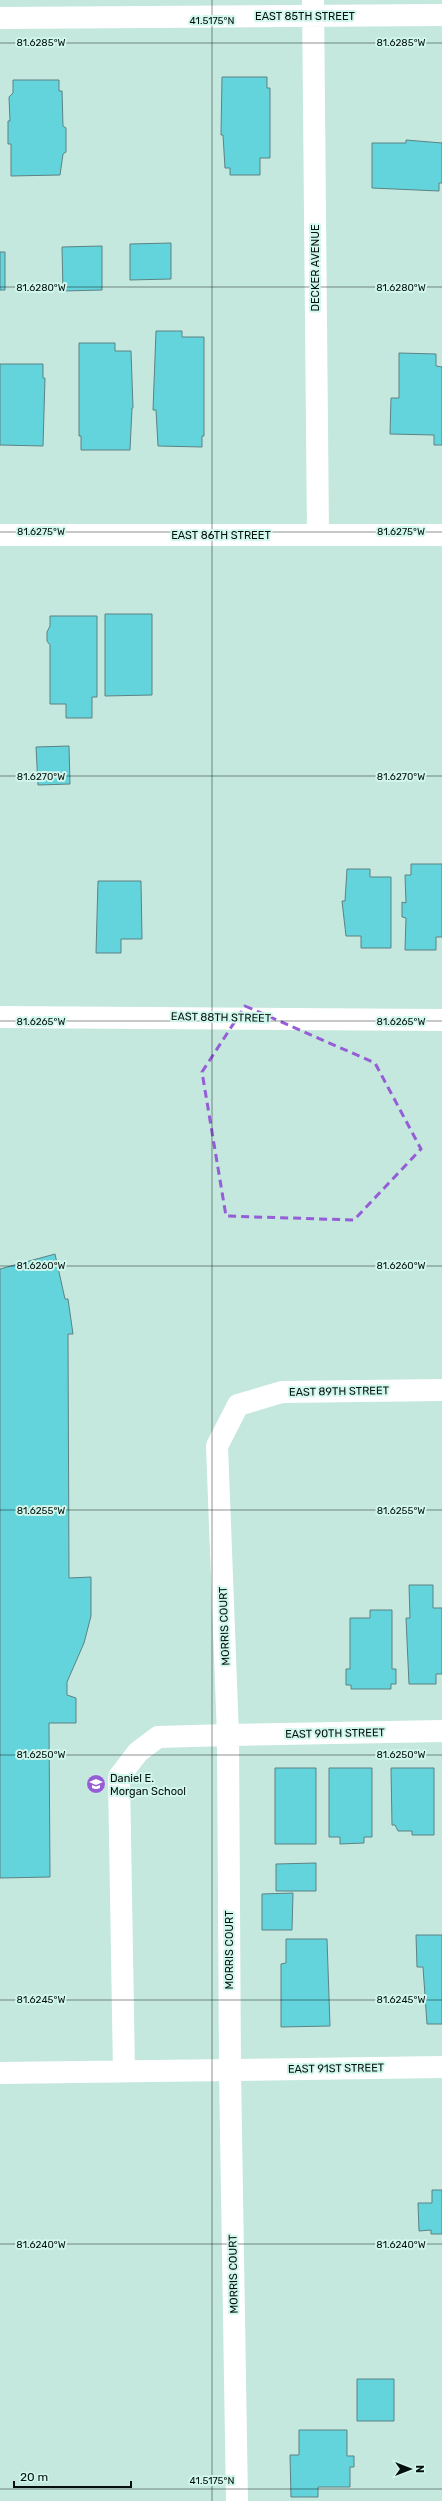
<svg xmlns="http://www.w3.org/2000/svg" width="442" height="2501" viewBox="0 0 442 2501" font-family="Rubik,sans-serif">
	<style>
		.building { fill: #63d4db; stroke: #5d8284 }
		.lines { fill: none; stroke-linecap: round; stroke-linejoin: round }
		.service { stroke: #fff; stroke-width: 22 }
		.minor { stroke: #fff; stroke-width: 22 }
		.marked { fill: none; stroke: #955ed6; stroke-width: 3; stroke-dasharray: 8 5; stroke-linejoin: round }
		.ticks { fill: none; stroke: #04100d; stroke-width: 1; stroke-opacity: 0.45 }
		.labels { text-anchor: middle; stroke-width: 4; stroke-linejoin: round; paint-order: stroke }
		.street-label { font-size: 11px; fill: #04100d; stroke: #d1f6eb }
		.poi-label { font-size: 11px; fill: #04100d; stroke: #d1f6eb; text-anchor: start }
		.ticks-label { font-size: 10px; text-anchor: middle; fill: #04100d; stroke: #d1f6eb; stroke-width: 4; stroke-linejoin: round; paint-order: stroke }
	</style>
	<rect width="100%" height="100%" fill="#c4e8de"/>
	<path class="building" d="M222 77H267V88H270V158H260V175H230V168H225L223 135H221Z
		M13 80H59V91H62L63 126 66 128V152L63 154 60 175 11 176V144H8V121H10L9 97 13 93Z
		M406 140 442 143V183H439V191L372 188V143H406Z
		M171 243V279L130 280V244Z
		M102 246V290L63 291 62 247Z
		M0 252H5V290H0Z
		M156 331H182V337H204V436H202V447L158 446 156 410H153Z
		M79 343H115V351H131L133 408H132L130 450H81V436H79Z
		M399 353 436 354V366L442 367V445H434V435L390 434 391 398H399Z
		M0 364H43V378H45L43 446 0 445Z
		M105 614H152V695L105 696Z
		M50 616H97V697H92V718H66V704H50V645L47 641V632L50 626Z
		M69 746 70 784 38 785 36 747Z
		M411 864H442V937H436V950H405L406 918 402 917V902L406 903 405 875H411Z
		M347 869H370V877H391V948H361V936H346L342 901H345Z
		M98 881H141L142 939H121V953H96Z
		M55 1254 65 1299H68L73 1334H68L69 1578 91 1577V1616L84 1643 67 1682V1695L76 1698V1723H49L50 1877 0 1878V1269Z
		M409 1585H433V1608H442V1674H436V1684H409L406 1618H410Z
		M370 1610H392V1669H396V1684H391V1689H351V1685H346V1669H350V1618H370Z
		M275 1768H316V1844H275Z
		M329 1768H372V1837H364V1843L340 1844V1837H329Z
		M391 1768H434V1835H412V1831H398L395 1825H392Z
		M316 1863V1891H276V1864Z
		M293 1893 292 1930H262V1894Z
		M416 1935H442V2024H427L423 1967H417Z
		M286 1939H327L330 2026 281 2027V1964L286 1963Z
		M432 2190H442V2234H431V2230L419 2231 418 2203H432Z
		M357 2379H394V2421H357Z
		M299 2430H347V2456H354V2467H350V2487H318V2497H291L290 2455H299Z"/>
	<g class="lines">
		<path class="service" d="M124 2071 119 1777 138 1752 158 1737 228 1735
			M0 2073 230 2070"/>
		<path class="minor" d="M313 0 318 535
			M0 18 442 15
			M0 535H442
			M0 1017 442 1020
			M228 1735 442 1731
			M230 2070 442 2067
			M237 2501 230 2070 228 1735 217 1446 238 1405 282 1392 442 1390"/>
	</g>
	<path class="marked" d="M245 1006 375 1063 421 1149 354 1220 226 1216 202 1072Z"/>
	<path class="ticks" d="M212 0V2501M0 43H442M0 287H442M0 532H442M0 776H442M0 1021H442M0 1266H442M0 1510H442M0 1755H442M0 2000H442M0 2244H442M0 2489H442"/>
	<defs>
		<symbol id="school-disc" viewBox="-11 -11 22 22"><circle r="9.5" fill="#955ed6" stroke="#d1f6eb"/><path d="M0-5L7-2L0 1L-7-2ZM-4 1L0 2.5L4 1V4Q0 6-4 4Z" fill="#fff"/></symbol>
	</defs>
	<g fill-rule="evenodd">
		<use href="#school-disc" x="85" y="1773" width="22" height="22"/>
	</g>
	<g class="labels">
		<g class="street-label">
			<text x="305" y="20">EAST 85TH STREET</text>
			<text transform="translate(315 268) rotate(-90)" y="4">DECKER AVENUE</text>
			<text x="221" y="539">EAST 86TH STREET</text>
			<text transform="translate(221 1017) rotate(1)" y="4">EAST 88TH STREET</text>
			<text transform="translate(339 1391) rotate(-1)" y="4">EAST 89TH STREET</text>
			<text transform="translate(224 1626) rotate(-92)" y="4">MORRIS COURT</text>
			<text transform="translate(335 1733) rotate(-1)" y="4">EAST 90TH STREET</text>
			<text transform="translate(229 1950) rotate(-90)" y="4">MORRIS COURT</text>
			<text transform="translate(336 2068) rotate(-1)" y="4">EAST 91ST STREET</text>
			<text transform="translate(233 2274) rotate(-91)" y="4">MORRIS COURT</text>
		</g>
		<g class="poi-label">
			<text x="110" y="1782">Daniel E.<tspan x="110" dy="13">Morgan School</tspan></text>
		</g>
	</g>
	<g class="ticks-label">
		<text x="212" y="24">41.5175°N</text>
		<text x="41" y="46">81.6285°W</text>
		<text x="401" y="46">81.6285°W</text>
		<text x="41" y="291">81.6280°W</text>
		<text x="401" y="291">81.6280°W</text>
		<text x="41" y="535">81.6275°W</text>
		<text x="401" y="535">81.6275°W</text>
		<text x="401" y="780">81.6270°W</text>
		<text x="41" y="780">81.6270°W</text>
		<text x="41" y="1025">81.6265°W</text>
		<text x="401" y="1025">81.6265°W</text>
		<text x="401" y="1269">81.6260°W</text>
		<text x="41" y="1269">81.6260°W</text>
		<text x="401" y="1514">81.6255°W</text>
		<text x="41" y="1514">81.6255°W</text>
		<text x="401" y="1758">81.6250°W</text>
		<text x="41" y="1758">81.6250°W</text>
		<text x="41" y="2003">81.6245°W</text>
		<text x="401" y="2003">81.6245°W</text>
		<text x="41" y="2248">81.6240°W</text>
		<text x="401" y="2248">81.6240°W</text>
		<text x="212" y="2484">41.5175°N</text>
	</g>
	<g transform="translate(410 2469) rotate(90)" stroke="#d1f6eb" stroke-width="3" paint-order="stroke">
	<path d="M0-3L7 15L0 10L-7 15Z" fill="#04100d"/>
	<text y="-6" font-size="11" font-weight="bold" text-anchor="middle" fill="#04100d">N</text>
	</g>
	<path d="M14 2481v6h117v-6" fill="none" stroke="#04100d" stroke-width="2"/>
	<text x="20" y="2481" font-size="12" fill="#04100d" stroke="#d1f6eb" stroke-width="3" paint-order="stroke">20 m</text>
</svg>
